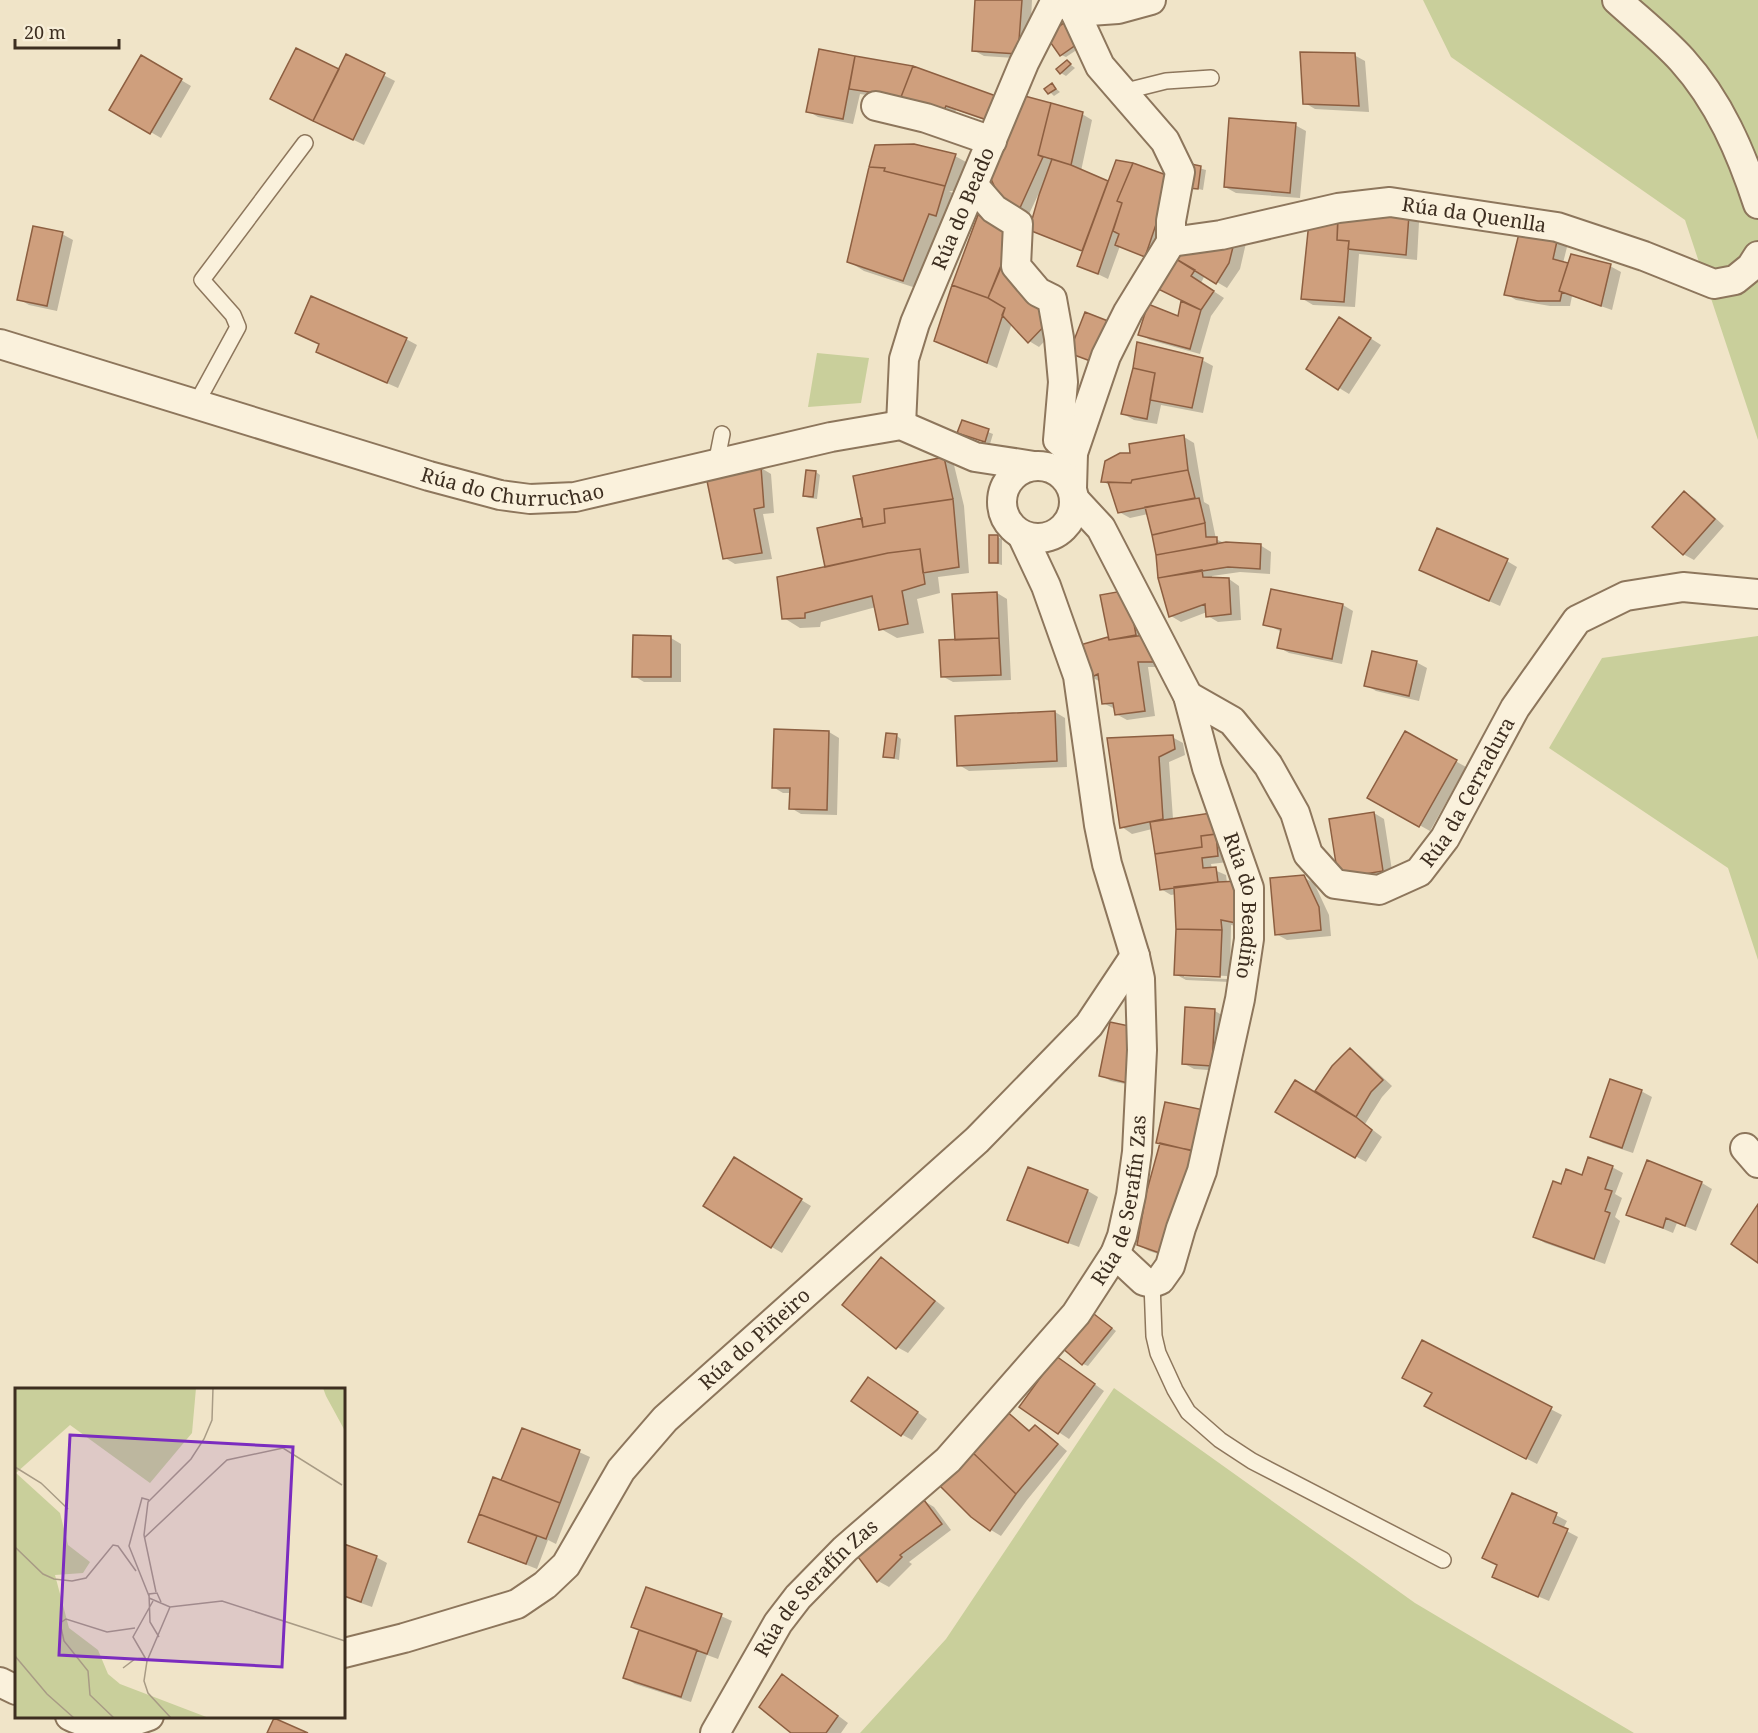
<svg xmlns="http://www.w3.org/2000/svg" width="1758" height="1733" viewBox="0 0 1758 1733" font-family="'Noto Serif',serif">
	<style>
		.green { fill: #c9cf9b }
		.shadow { fill: #0003; fill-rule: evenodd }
		.building { fill: #cf9f7d; stroke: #8d5f41; stroke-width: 1.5 }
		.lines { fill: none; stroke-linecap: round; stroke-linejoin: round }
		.lane-casing { stroke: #8d765c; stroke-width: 18 }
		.street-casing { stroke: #8d765c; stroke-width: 32 }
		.lane { stroke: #faf1dc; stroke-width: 15 }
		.street { stroke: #faf1dc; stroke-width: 28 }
		.labels { text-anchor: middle; stroke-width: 4.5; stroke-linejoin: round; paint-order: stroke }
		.street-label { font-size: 20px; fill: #3d2e20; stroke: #f7eed8 }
		.inset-road { fill: none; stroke: #a89b85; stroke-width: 1.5 }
		.view { fill: #7b2cbf; fill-opacity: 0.15; stroke: #7b2cbf; stroke-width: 3 }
		.inset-edge { fill: none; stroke: #3d2e20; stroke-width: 3 }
	</style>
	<rect width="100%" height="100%" fill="#f0e4c8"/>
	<path class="green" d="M1423 0H1758V440L1685 220 1451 57Z
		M817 353 869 358 861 403 808 407Z
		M1758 636V960L1728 868 1549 748 1602 658Z
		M1114 1388 1415 1603 1634 1733H860L946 1639Z"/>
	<path class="shadow" d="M976 0H1032L1029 59 984 56 973 50Z
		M1048 37 1087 43 1066 57 1061 55Z
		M820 51 912 68 998 125 956 110 954 117 913 102 860 94 853 124 818 117 808 111Z
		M1354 55 1365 61 1369 112 1315 109 1305 103Z
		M346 56 395 81 364 145 283 105 339 71Z
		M142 57 191 86 161 138 111 109Z
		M1067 62 1075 68 1066 76 1061 73Z
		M1052 85 1060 92 1054 96 1047 89Z
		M1082 114 1092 120 1081 171 1109 183 1171 178 1155 262 1120 246 1108 279 1079 265 1084 252 1031 229 1041 193H1039L1029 214 1013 206 993 178Z
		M1295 125 1306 131 1300 198 1236 193 1225 187Z
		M955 156 966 162 956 191H949L960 197 919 289 864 271 848 261Z
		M1192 166 1206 170 1203 190 1189 187Z
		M1409 216 1419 222 1417 260 1359 254 1355 307 1313 305 1303 299 1310 224Z
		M1522 227 1569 239 1563 263 1610 266 1621 272 1612 310 1572 296 1570 306H1550L1516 300 1506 294Z
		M62 234 73 240 57 311 29 305 19 299Z
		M1246 243 1240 269 1227 288 1205 275 1201 283 1224 298 1211 316 1200 354 1150 340 1139 334 1179 318 1183 301 1173 257Z
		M1021 251 1060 325 1039 347 1029 341 1012 323 997 368 946 346Z
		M1350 325 1381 345 1349 394 1308 369Z
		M297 333 406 339 417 345 398 388 328 357 320 344Z
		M1138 344 1202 360 1213 366 1203 413 1161 405 1157 424 1134 420 1123 414Z
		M963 422 993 434 990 444 964 435Z
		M1184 437 1194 443 1204 502 1209 505 1216 539 1226 544 1260 545 1271 552 1270 574 1240 572 1212 576V579H1229L1239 586 1241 620 1218 622 1208 616 1207 612 1181 622 1171 616 1148 514 1130 518 1119 512 1111 486 1102 481 1132 454Z
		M943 459 954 465 964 506 969 573 938 577 940 593 917 599 924 633 897 638 881 629 876 607 821 622 820 627 800 628 784 618 864 519Z
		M761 468 771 474 774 513 763 514 772 559 735 564 725 558Z
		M816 472 820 475 817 499 809 498 804 496Z
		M1685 493 1695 499 1724 526 1694 560 1683 554Z
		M997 537 1002 539V565L991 562Z
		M1507 561 1517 567 1500 606 1431 575Z
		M997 593 1007 599 1011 680 953 682 942 676Z
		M1102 596 1152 635 1175 667H1148L1155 716 1127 720 1116 714 1115 709 1103 703 1101 682 1091 677 1081 646 1110 638Z
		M1343 605 1353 611 1342 664 1289 653 1278 647 1282 632 1265 624Z
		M635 637 671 638 681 644V682H644L634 676Z
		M1416 662 1427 668 1419 701 1376 691 1366 685Z
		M1055 712 1065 718 1067 767 969 771 959 765Z
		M829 732 839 738 837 815 801 814 791 808V793H783L773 787Z
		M1405 733 1466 767 1430 831 1369 797Z
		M897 736 901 739 899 760 885 756Z
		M1172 737 1183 743 1185 755 1169 762 1173 819 1210 814 1228 862 1211 864 1212 869 1226 875 1227 883 1251 929 1231 925 1230 982 1186 980 1175 974 1177 894 1171 895 1161 889 1152 829 1132 834 1122 827 1109 739ZM1184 974 1227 976V979L1184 977Z
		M1374 813 1384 819 1393 877 1349 875Z
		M1303 877 1314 883 1329 915 1331 936 1287 940 1276 934Z
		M1215 1011 1225 1017 1222 1071 1194 1069 1183 1063Z
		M1111 1024 1139 1087 1111 1081 1100 1075Z
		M1350 1050 1360 1056 1392 1086 1382 1097 1365 1124 1382 1137 1366 1162 1277 1112 1315 1093 1333 1067Z
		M1641 1091 1652 1097 1633 1153 1603 1143 1592 1137Z
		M1166 1104 1210 1157 1179 1261 1149 1251 1138 1245 1161 1144Z
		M1648 1162 1702 1183 1712 1189 1696 1231 1677 1223 1673 1233 1628 1214Z
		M744 1165 811 1206 782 1253 772 1247Z
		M1612 1167 1623 1173 1615 1194 1622 1198 1615 1217 1620 1221 1605 1264 1545 1243 1535 1237 1583 1177Z
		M1088 1191 1098 1197 1079 1247 1020 1225 1009 1219Z
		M881 1259 891 1265 945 1308 908 1353 897 1347 844 1305Z
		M1099 1318 1116 1331 1088 1366 1083 1364Z
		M1422 1342 1562 1415 1537 1464 1437 1412Z
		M1067 1364 1104 1391 1069 1439 1021 1407Z
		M879 1385 927 1419 912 1440 901 1434Z
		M1004 1411 1031 1431 1035 1426 1045 1432 1067 1451 1027 1500 1001 1536 991 1530Z
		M523 1430 579 1452 590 1457 556 1544 548 1540 537 1569 481 1547 470 1541 494 1479 502 1482Z
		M924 1501 934 1507 951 1530 909 1562 912 1564 889 1587 878 1581Z
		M1556 1515 1567 1521 1563 1529 1578 1537 1549 1601 1505 1582Z
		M344 1546 376 1557 387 1563 372 1607 344 1597Z
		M721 1616 732 1621 718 1659 707 1655 691 1702 635 1684 625 1678 641 1631 633 1626Z
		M793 1682 848 1723 841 1733H793Z"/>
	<path class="building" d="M975 0H1022L1018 54 972 51Z
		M1068 20 1083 40 1060 56 1046 36Z
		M296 48 339 69 313 121 270 99Z
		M819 49 855 56 843 119 806 112Z
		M1300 52 1355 53 1359 106 1303 104Z
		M346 54 385 73 353 140 313 121Z
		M141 55 182 79 150 134 109 110Z
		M855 56 913 66 901 97 849 89Z
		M1067 60 1071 64 1060 74 1056 69Z
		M913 66 996 96 987 120 946 106 943 112 901 97Z
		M1052 83 1056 89 1048 94 1044 89Z
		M1021 95 1051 103 1038 155 1043 157 1019 210 1001 201 991 179 990 163Z
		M1051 103 1083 112 1071 165 1038 155Z
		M1229 118 1296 123 1290 193 1224 187Z
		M914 144 956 154 945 186 884 171 885 168 869 167 875 145Z
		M1052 159 1071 165 1108 181 1082 251 1029 230 1039 195Z
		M1116 160 1133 163 1117 201 1122 203 1098 274 1077 266Z
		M1133 163 1172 177 1145 257 1115 245 1119 234 1113 231 1122 203 1117 201Z
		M1191 164 1201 166 1198 189 1188 188Z
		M869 167 885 168 884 171 945 186 936 216 929 214 903 281 847 262Z
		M1338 213 1409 215 1406 255 1348 249 1349 241 1337 240Z
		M978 215 1008 225 1011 244 988 298 952 285Z
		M1338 220 1337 240 1349 241 1344 302 1301 299 1309 222Z
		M1521 225 1559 232 1553 259 1568 263 1559 291 1562 292 1560 301H1538L1504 295Z
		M33 226 63 232 47 306 17 300Z
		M1236 235 1229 263 1216 284 1171 256Z
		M1571 254 1611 264 1601 306 1559 291Z
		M1171 256 1195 270 1191 276 1214 291 1201 310 1154 287Z
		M1002 263 1025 285 1051 319 1028 343 1002 315 1005 308 988 298Z
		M952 285 988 298 1005 308 987 363 934 341Z
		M311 296 407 338 387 383 316 352 319 344 295 333Z
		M1181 301 1201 310 1190 349 1138 335 1148 304 1178 316Z
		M1085 312 1108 321 1093 362 1069 353Z
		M1339 317 1371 338 1338 390 1306 369Z
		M1137 342 1203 358 1192 408 1150 400 1155 373 1133 368Z
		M1133 368 1155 373 1147 419 1121 414Z
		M962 420 989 429 985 442 957 433Z
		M1184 435 1188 470 1132 480 1131 483 1101 482 1105 461 1120 453H1130L1129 444Z
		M944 457 953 499 884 509 885 523 863 527 853 476Z
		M761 467 764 507 754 509 762 553 723 559 706 476Z
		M806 470 816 471 813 497 803 496Z
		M1188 470 1195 498 1118 513 1108 482 1131 483 1132 480Z
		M1684 491 1715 519 1683 555 1652 527Z
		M1199 498 1205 523 1152 535 1145 507Z
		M953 499 959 567 923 573 920 549 888 553 825 567 817 528 862 518 863 527 885 523 884 509Z
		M1205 523 1206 537H1217V544L1156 555 1152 535Z
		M1437 528 1508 559 1489 601 1419 570Z
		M989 535H998V563H989Z
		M1226 542 1261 544 1260 569 1228 567 1158 578 1156 555Z
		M920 549 925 584 902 591 908 624 879 630 872 596 805 613V618L782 619 777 577 888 553Z
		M1202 570 1203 577 1229 578 1231 614 1206 617 1205 604 1169 617 1158 578Z
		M1271 589 1343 604 1332 659 1277 648 1281 629 1263 625Z
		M1128 590 1136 635 1109 640 1100 595Z
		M997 592 999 638 955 640 952 594Z
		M1152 634 1166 662H1138L1145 711 1115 715 1113 703 1102 704 1098 674 1090 678 1080 645 1108 637 1109 640Z
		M633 635 671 636V677H632Z
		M999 638 1001 675 941 677 939 640Z
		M1372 651 1417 661 1409 696 1364 686Z
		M1055 711 1057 761 957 766 955 716Z
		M774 729 829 731 827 810 789 809 790 788H772Z
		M1405 731 1457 760 1419 827 1367 798Z
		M886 733 897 734 894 758 883 757Z
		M1173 735 1175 749 1159 757 1163 819 1120 828 1107 738Z
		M1374 812 1383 871 1359 875 1337 870 1329 819Z
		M1211 813 1216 834 1201 836 1202 847 1155 854 1150 822Z
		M1216 834 1218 856 1202 858 1203 868 1216 867 1218 882 1160 890 1155 854 1202 847 1201 836Z
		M1304 875 1319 907 1321 930 1275 935 1270 878Z
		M1239 881 1241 924 1221 920 1222 930 1176 929 1174 887 1218 882Z
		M1176 929 1222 930 1220 977 1174 975Z
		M1185 1007 1215 1009 1212 1066 1182 1064Z
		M1110 1022 1134 1027 1128 1083 1099 1076Z
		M1350 1048 1383 1080 1371 1092 1356 1117 1315 1091 1332 1066Z
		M1610 1079 1642 1090 1622 1148 1590 1137Z
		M1295 1080 1356 1117 1372 1130 1355 1158 1275 1112Z
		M1165 1102 1209 1111 1200 1152 1156 1143Z
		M1160 1143 1197 1152 1168 1256 1137 1245 1146 1194Z
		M734 1157 802 1199 771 1248 703 1206Z
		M1588 1157 1613 1166 1605 1189 1612 1191 1605 1211 1610 1213 1594 1259 1533 1237 1553 1181 1561 1184 1566 1169 1582 1175Z
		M1647 1160 1702 1182 1685 1226 1666 1218 1663 1228 1626 1215Z
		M1028 1167 1088 1190 1068 1243 1007 1220Z
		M1758 1204V1263L1731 1244Z
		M881 1257 935 1301 896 1349 842 1305Z
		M1094 1314 1112 1328 1082 1365 1061 1347Z
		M1422 1340 1552 1407 1526 1459 1424 1406 1432 1393 1402 1378Z
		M1056 1356 1095 1384 1058 1434 1019 1407Z
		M868 1377 918 1412 901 1436 851 1401Z
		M1004 1409 1029 1431 1035 1425 1058 1444 1016 1494 970 1450Z
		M522 1428 580 1450 560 1503 501 1480Z
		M970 1450 1016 1494 990 1531 971 1517 938 1484Z
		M493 1477 560 1503 546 1539 479 1514Z
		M1512 1493 1557 1513 1553 1523 1568 1529 1538 1597 1492 1577 1497 1565 1482 1558Z
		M924 1500 942 1524 900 1555 902 1557 877 1582 855 1553Z
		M479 1514 537 1536 526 1564 468 1542Z
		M344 1544 377 1556 361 1602 344 1596Z
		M646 1587 722 1614 707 1654 631 1627Z
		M639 1630 697 1650 681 1697 623 1678Z
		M782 1674 838 1716 826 1733H791L759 1707Z
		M274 1718 308 1733H267Z"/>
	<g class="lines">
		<defs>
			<path id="lane" d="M1122 92 1166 81 1211 78
				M196 404 238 327 233 315 202 280 305 143
				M716 464 722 434
				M1152 1283 1154 1336 1158 1353 1175 1390 1188 1412 1220 1440 1252 1461 1443 1560"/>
			<g id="street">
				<path d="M1065 0 1075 12 1100 66 1165 141 1180 172 1171 221V242L1128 312 1106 356 1073 453 1072 488"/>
				<path d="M1617 0C1639 20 1663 39 1682 60 1719 101 1741 152 1758 204"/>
				<path d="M1075 12 1118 9 1151 0"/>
				<path d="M876 106 926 118 992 141"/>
				<path d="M974 186 994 209 1018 224 1016 266 1038 292 1052 299 1059 338 1063 382 1058 440 1073 453"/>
				<path id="s1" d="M1171 242 1221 235 1338 208 1390 202 1557 227 1644 256 1714 284 1735 280 1751 267 1758 256"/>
				<path id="s2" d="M0 344 429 476 500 495 530 499 575 497 831 437 901 425 975 457 1034 466"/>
				<path id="s3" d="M901 425 904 359 915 323 1024 63 1056 0"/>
				<circle cx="1038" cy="502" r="36"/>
				<path id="s4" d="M1074 499 1101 528 1188 696 1207 768 1249 888V939L1240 999 1202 1171 1181 1228 1170 1266 1160 1280 1152 1283 1144 1281 1115 1254"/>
				<path id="s5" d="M1188 696 1232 721 1268 765 1295 813 1308 854 1335 884 1379 890 1419 872 1445 838 1515 708 1577 620 1626 596 1683 587 1758 594"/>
				<path d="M1745 1148 1758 1163"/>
				<path id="s6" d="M344 1653 404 1638 517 1604 545 1585 566 1565 621 1470 665 1419 977 1140 1089 1025 1135 956"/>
				<path d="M0 1682 16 1690"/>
				<path d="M70 1716C94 1728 125 1725 149 1716"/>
				<path id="s7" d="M715 1733 778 1623 798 1597 845 1549 948 1460 1076 1314 1115 1254 1122 1236 1131 1195 1137 1152 1142 1050 1140 979 1135 956 1107 864 1099 825 1078 676 1046 586 1022 535"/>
			</g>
		</defs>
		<use href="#lane" class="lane-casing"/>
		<use href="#street" class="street-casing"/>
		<use href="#lane" class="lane"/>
		<use href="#street" class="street"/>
	</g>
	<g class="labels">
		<g class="street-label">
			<text dy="7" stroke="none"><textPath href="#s3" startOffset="228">Rúa do Beado</textPath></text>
			<text dy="7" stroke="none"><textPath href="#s1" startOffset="308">Rúa da Quenlla</textPath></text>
			<text dy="7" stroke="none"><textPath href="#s2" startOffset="534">Rúa do Churruchao</textPath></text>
			<text dy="7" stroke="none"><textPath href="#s5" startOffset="428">Rúa da Cerradura</textPath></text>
			<text dy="7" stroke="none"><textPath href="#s4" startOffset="447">Rúa do Beadiño</textPath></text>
			<text dy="7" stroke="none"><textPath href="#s7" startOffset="682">Rúa de Serafín Zas</textPath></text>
			<text dy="7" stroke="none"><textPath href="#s6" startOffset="540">Rúa do Piñeiro</textPath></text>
			<text dy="7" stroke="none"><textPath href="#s7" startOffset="178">Rúa de Serafín Zas</textPath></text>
		</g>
	</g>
	<g transform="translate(15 1388)">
		<rect width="330" height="330" fill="#f0e4c8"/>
		<path d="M0 0H181L177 45 135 95 55 37 1 85 45 125 53 157 75 174 68 185 40 187 54 240 83 262 93 286 105 296 194 330H0ZM308 0H330V43L311 8Z" fill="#c9cf9b"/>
		<path class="inset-road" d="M0 79 26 95 53 121M134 112 127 110 114 158 134 208M129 150 212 72 268 60 327 97M0 159 28 186 39 191 57 193 71 190 98 157 103 158 121 183M141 204 129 147 133 114 176 71 189 51 197 32 198 0M134 210 155 219 207 213 330 253M155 219 132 273 129 293 133 305 156 330M144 249 135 234 134 206 142 205 146 214M0 268 32 306 59 330M132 273 118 249 138 213M108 280 120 271 130 270M99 330 75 307 73 283 49 253 45 235 51 231 92 244 120 240"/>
		<path class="view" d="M55 47 278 59 267 279 44 267Z"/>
		<rect width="330" height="330" class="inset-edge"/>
	</g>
	<path d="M15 39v9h104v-9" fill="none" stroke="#3d2e20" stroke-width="3"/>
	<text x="24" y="39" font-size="18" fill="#3d2e20" stroke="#f7eed8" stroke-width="4.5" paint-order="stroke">20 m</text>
</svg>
